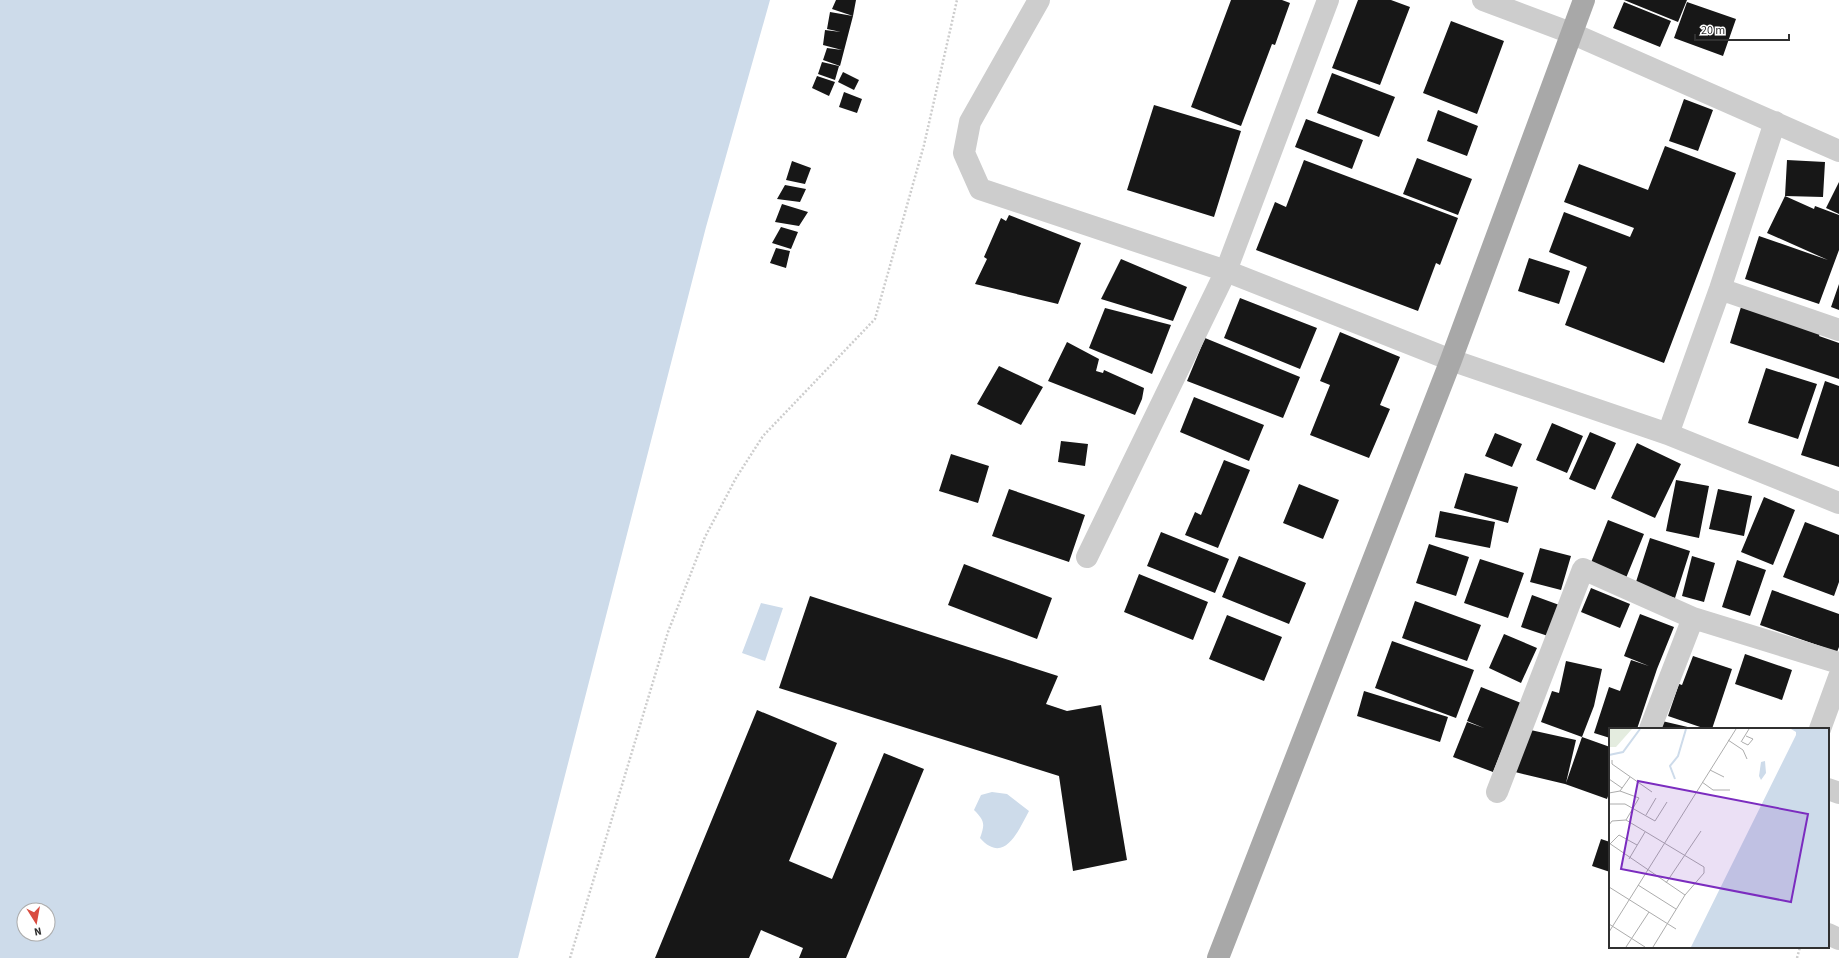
<svg xmlns="http://www.w3.org/2000/svg" width="1839" height="958" viewBox="0 0 1839 958" font-family="'Source Sans 3',sans-serif">
	<style>
		.water { fill: #cddbea; fill-rule: evenodd }
		.building { fill: #171717 }
		.lines { fill: none; stroke-linecap: round; stroke-linejoin: round }
		.path { stroke: #cdcdcd; stroke-width: 2.5; stroke-dasharray: 2 2; stroke-linecap: butt }
		.minor { stroke: #cdcdcd; stroke-width: 22 }
		.major { stroke: #a8a8a8; stroke-width: 22 }
		.inset-river { fill: none; stroke: #cddbea; stroke-width: 2 }
		.inset-road { fill: none; stroke: #acacac; stroke-width: 1 }
		.view { fill: #7b2cbf; fill-opacity: 0.15; stroke: #7b2cbf; stroke-width: 2 }
		.inset-edge { fill: none; stroke: #303030; stroke-width: 2 }
	</style>
	<rect width="100%" height="100%" fill="#fff"/>
	<path class="water" d="M0 0H770L706 227 518 958H0ZM24 910H48V934H24Z
		M761 603 783 608 765 661 742 653Z
		M992 792 1007 794 1029 811C1019 829 1005 866 980 838 985 824 985 821 974 810L981 795Z"/>
	<path class="building" d="M836 0H856L853 16 832 9Z
		M1231 0H1282L1290 3 1275 45 1272 44 1241 126 1191 107Z
		M1358 0H1391L1410 7 1380 85 1332 68Z
		M1624 0H1687L1678 22Z
		M1624 2 1671 21 1660 47 1613 28Z
		M1687 2 1736 19 1723 56 1674 38Z
		M830 12 853 16 840 66 823 60 827 48 842 50 823 45 825 30 841 32 827 29Z
		M1451 21 1504 41 1477 114 1423 93Z
		M822 62 839 66 835 80 818 74Z
		M843 72 859 80 854 90 838 82Z
		M1332 73 1395 97 1379 137 1317 113Z
		M817 76 835 82 829 96 812 88Z
		M844 92 862 99 857 113 839 107Z
		M1684 99 1713 110 1698 151 1669 141Z
		M1154 105 1241 131 1214 217 1127 190Z
		M1438 110 1478 126 1467 156 1427 141Z
		M1306 119 1363 140 1352 169 1295 147Z
		M1665 146 1736 173 1664 363 1565 325 1587 267 1549 252 1564 212 1630 237 1634 228 1564 202 1579 164 1648 190Z
		M1417 158 1472 179 1458 215 1403 194Z
		M1304 160 1458 218 1440 265 1436 263 1418 311 1256 250 1275 202 1286 207Z
		M1787 160 1825 162 1823 197 1785 196Z
		M792 161 811 168 805 184 786 180Z
		M1839 182V214L1826 208Z
		M785 185 806 189 800 202 777 199Z
		M1785 196 1814 209 1815 206 1839 215V250L1819 304 1745 279 1759 236 1828 260 1767 233Z
		M782 204 808 212 799 226 775 222Z
		M1009 215 1081 243 1058 304 975 284 987 259 984 257 1001 218 1006 221Z
		M781 227 798 232 791 249 772 243Z
		M776 248 790 251 786 268 770 263Z
		M1529 258 1570 271 1559 304 1518 291Z
		M1121 259 1187 287 1173 321 1101 299Z
		M1839 284V310L1831 307Z
		M1240 298 1317 328 1300 369 1224 338Z
		M1741 307 1821 331 1819 336 1839 343V379L1730 343Z
		M1105 308 1171 325 1152 374 1089 348Z
		M1340 332 1400 357 1380 405 1390 409 1369 458 1310 435 1330 385 1320 381Z
		M1205 338 1300 377 1283 418 1187 381Z
		M1067 342 1099 359 1096 371 1103 373 1104 370 1144 388 1142 399 1135 415 1048 381Z
		M999 366 1043 387 1021 425 977 404Z
		M1766 368 1817 384 1798 439 1748 423Z
		M1825 381 1839 386V467L1801 455Z
		M1194 397 1264 425 1249 461 1180 432Z
		M1552 423 1583 436 1567 473 1536 460Z
		M1590 432 1616 443 1595 490 1569 479Z
		M1495 433 1522 444 1512 467 1485 456Z
		M1061 441 1088 444 1085 466 1058 462Z
		M1637 443 1681 464 1655 518 1611 498Z
		M951 454 989 466 978 503 939 491Z
		M1224 460 1250 470 1218 548 1185 535 1195 512 1201 515Z
		M1465 473 1518 487 1508 523 1454 508Z
		M1676 480 1709 486 1699 538 1666 531Z
		M1299 484 1339 500 1323 539 1283 523Z
		M1009 489 1085 515 1069 562 992 536Z
		M1718 489 1752 496 1744 536 1709 529Z
		M1764 497 1795 510 1773 565 1741 552Z
		M1440 511 1495 522 1490 548 1435 537Z
		M1608 520 1644 534 1626 578 1590 565Z
		M1805 522 1839 535V582L1834 596 1783 577Z
		M1161 532 1229 559 1215 593 1147 566Z
		M1650 538 1690 551 1675 598 1635 585Z
		M1429 544 1469 557 1456 596 1416 583Z
		M1540 548 1571 556 1561 590 1530 582Z
		M1239 556 1306 583 1289 624 1222 597Z
		M1692 556 1715 563 1704 602 1682 596Z
		M1480 559 1524 573 1508 618 1464 603Z
		M1737 560 1766 570 1750 616 1722 607Z
		M964 564 1052 598 1037 639 948 605Z
		M1139 574 1208 602 1193 640 1124 612Z
		M1591 588 1630 604 1620 628 1581 612Z
		M1772 590 1839 614V647L1837 652 1760 625Z
		M1532 595 1562 606 1551 637 1521 627Z
		M810 596 1058 676 1046 704 1067 711 1101 705 1127 860 1073 871 1059 776 779 688Z
		M1415 601 1481 625 1467 661 1402 638Z
		M1640 614 1674 627 1657 669 1637 729H1610V738L1594 733 1609 687 1620 691 1631 660 1649 666 1624 656Z
		M1227 615 1282 637 1264 681 1209 659Z
		M1504 634 1537 648 1521 683 1489 668Z
		M1392 641 1474 670 1456 718 1375 688Z
		M1745 654 1792 670 1782 700 1735 684Z
		M1693 656 1732 669 1712 729H1706L1668 716 1679 684 1682 685Z
		M1566 661 1602 669 1594 706 1582 737 1541 722 1552 691 1559 693Z
		M1481 687 1521 703 1493 772 1453 757 1467 722 1484 728 1467 721Z
		M1364 691 1448 717 1440 742 1357 716Z
		M757 710 837 743 789 861 832 879 884 753 924 769 846 958H799L803 948 761 930 749 958H655Z
		M1662 721 1692 728V729H1660Z
		M1526 729 1576 740 1566 783 1582 737 1610 747V791L1607 799 1565 784 1515 772Z
		M1601 839 1610 842V872L1592 866Z"/>
	<g class="lines">
		<path class="path" d="M570 958 668 632 705 537 736 478 763 436 875 319 924 145 957 0
			M1797 958 1800 947"/>
		<path class="minor" d="M1039 0 970 122 964 153 980 189 1226 271 1451 360 1668 434 1839 503
			M1483 0 1571 33 1839 151
			M1720 289 1839 330
			M1668 434 1720 289 1775 122
			M1087 557 1226 271 1328 0
			M1650 729 1693 618
			M1820 729 1839 677
			M1828 789 1839 793
			M1497 792 1583 569 1693 618 1839 663
			M1828 934 1839 939"/>
		<path class="major" d="M1218 958 1451 360 1584 0"/>
	</g>
	<g transform="translate(1609 728)">
		<rect width="220" height="220" fill="#fff"/>
		<path d="M0 1H23L7 19H0Z" fill="#e4ecdf"/>
		<path d="M182 1H220V219H82L187 7V4ZM156 33 157 45 152 52 150 48 152 34Z" fill="#cddbea"/>
		<path class="inset-river" d="M0 27 14 24 31 1M66 51 61 38 69 28 77 1"/>
		<path class="inset-road" d="M119 12 134 22 138 31M132 14 140 1M133 14 139 17 144 11 137 8M3 32V36L43 64M101 42 115 49M0 51 13 60M93 54 104 62H121M11 63 21 49M0 65 11 63 30 70 17 92M0 76H16L46 93 58 74M37 87 47 70M0 97 3 93 17 92 95 139V145L76 167 44 219M0 115 76 167M1 116 10 107 28 117M20 131 36 104M57 155 92 103M29 157 67 181M0 159 67 201M0 196 36 219M0 204 127 1M17 219 40 184"/>
		<path class="view" d="M29 53 199 86 182 174 12 141Z"/>
		<rect width="220" height="220" class="inset-edge"/>
	</g>
	<g transform="translate(36 922) rotate(169)"><circle r="19" fill="#ffffff" stroke="#acacac"/>
	<path d="M0-3L7 15L0 10L-7 15Z" fill="#d94c40"/>
	<text y="-6" font-size="11" font-weight="bold" text-anchor="middle" fill="#303030">N</text>
	</g>
	<path d="M1695 34v6h94v-6" fill="none" stroke="#303030" stroke-width="2"/>
	<text x="1701" y="34" font-size="12" fill="#303030" stroke="#ffffff" stroke-width="3" paint-order="stroke">20 m</text>
</svg>
